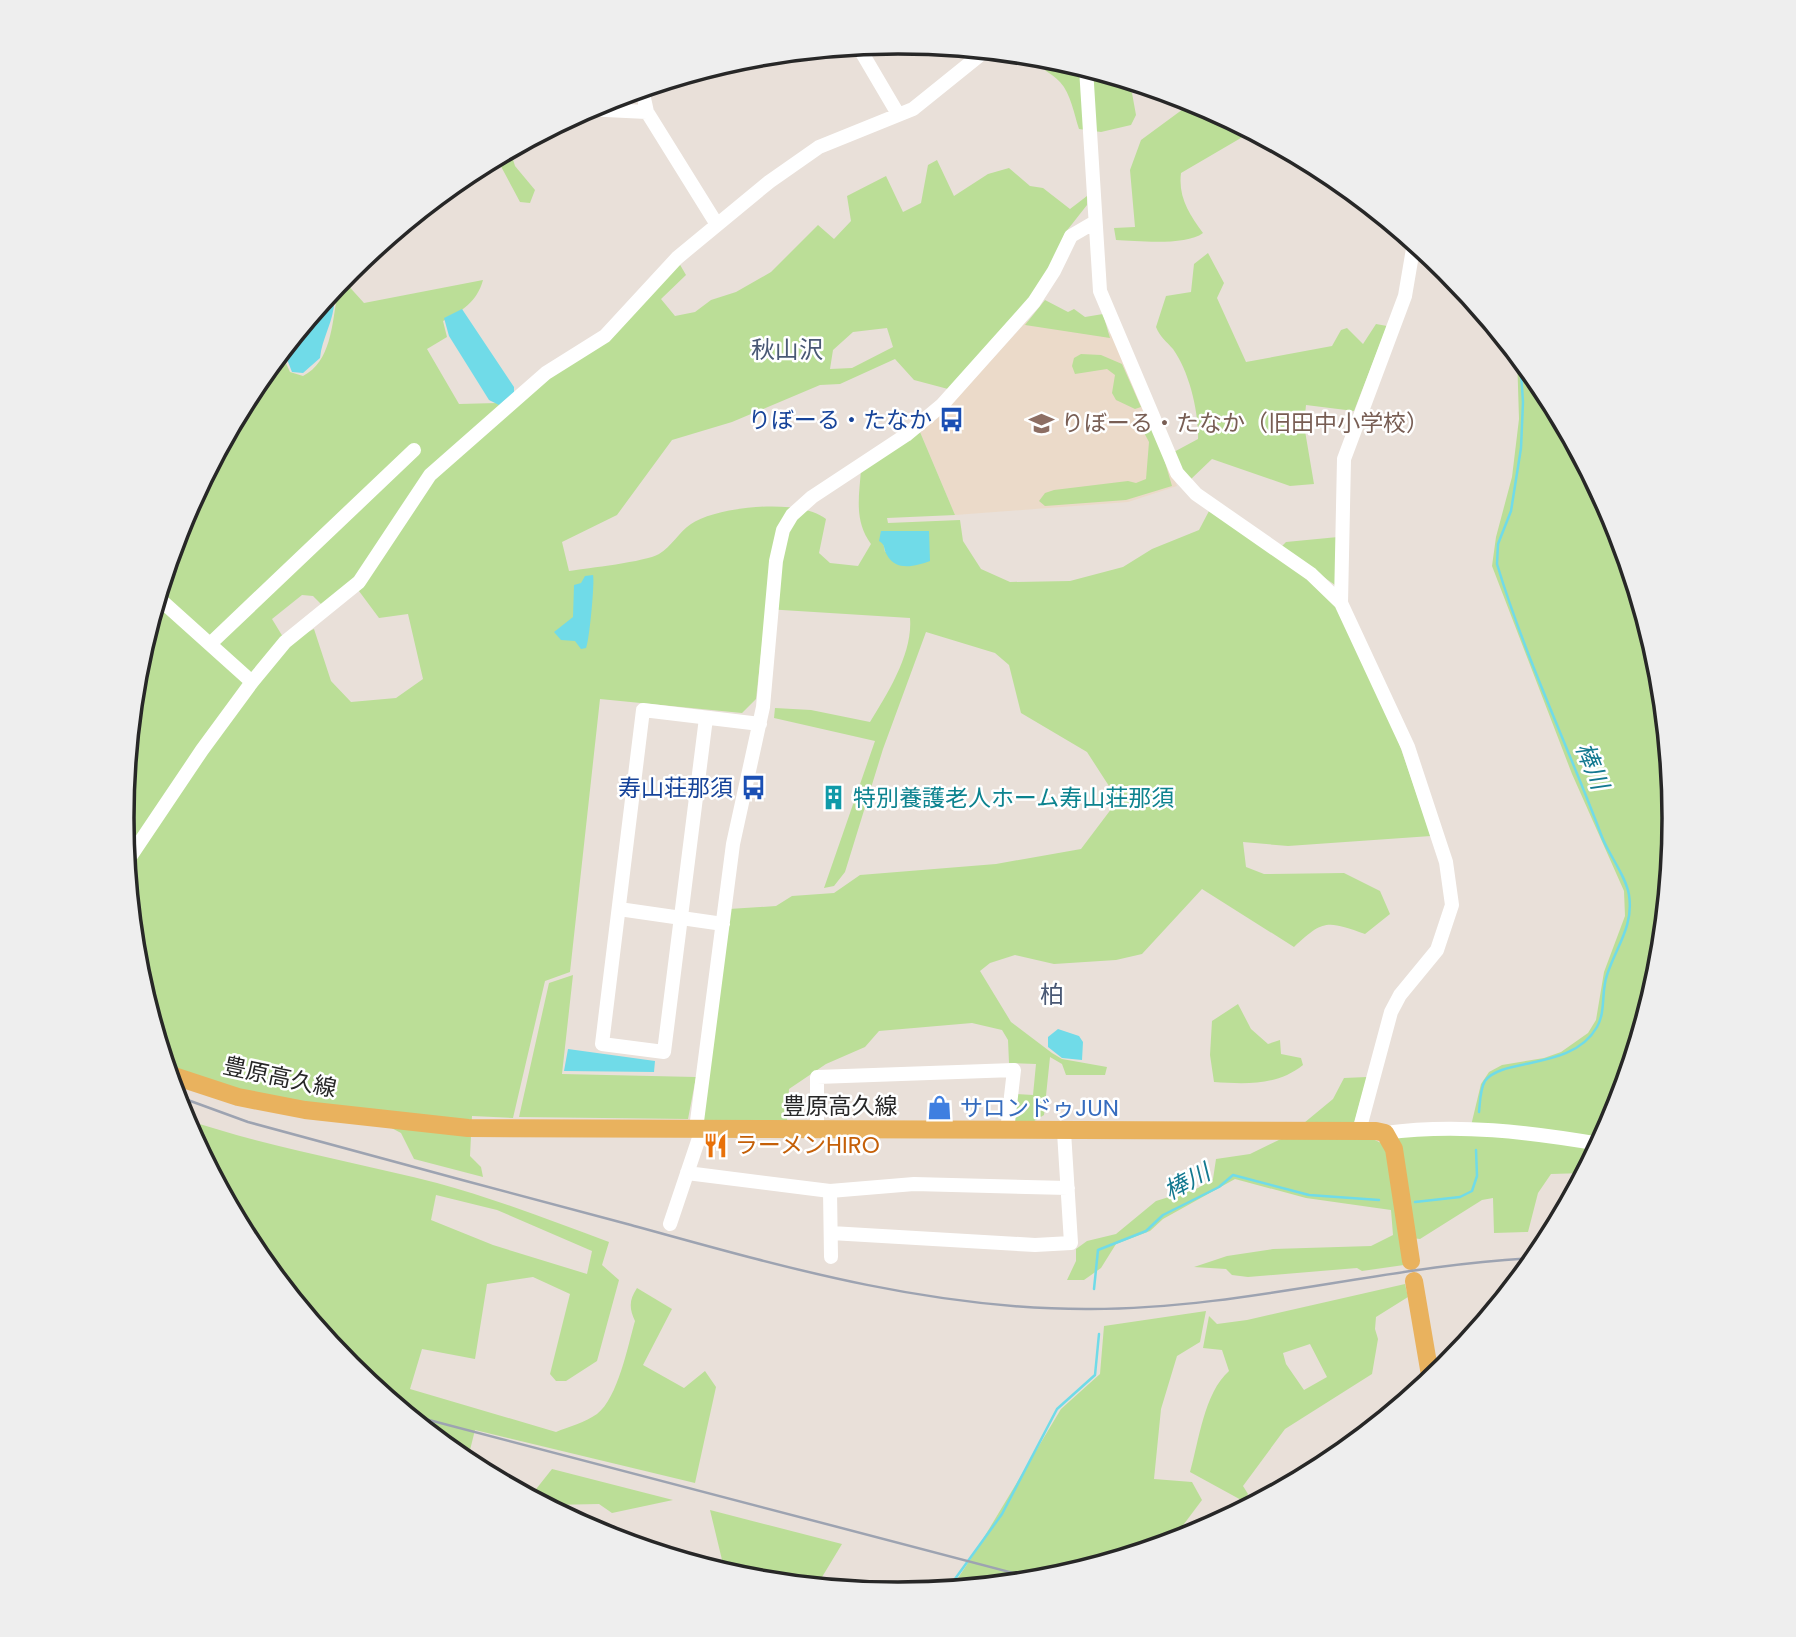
<svg xmlns="http://www.w3.org/2000/svg" width="1796" height="1637" viewBox="0 0 1796 1637" font-family="Poppins,'Noto Sans JP',sans-serif">
	<style>
		.education { fill: #ebdac9 }
		.green { fill: #bbde97; fill-rule: evenodd }
		.water { fill: #70dbe8 }
		.lines { fill: none; stroke-linecap: round; stroke-linejoin: round }
		.stream { stroke: #70dbe8; stroke-width: 2.5 }
		.minor { stroke: #fff; stroke-width: 14 }
		.major { stroke: #e9b25e; stroke-width: 18 }
		.rail { stroke: #9da3b1; stroke-width: 2.5 }
		.labels { text-anchor: middle; stroke-width: 5; stroke-linejoin: round; paint-order: stroke }
		.transit-label { font-size: 23px; fill: #164399; stroke: #fff; text-anchor: end }
		.education-label { font-size: 23px; fill: #785e54; stroke: #fff; text-anchor: start }
		.culture-label { font-size: 23px; fill: #0d838f; stroke: #fff; text-anchor: start }
		.street-label { font-size: 23px; fill: #272727; stroke: #fff }
		.shop-label { font-size: 23px; fill: #366cbe; stroke: #fff; text-anchor: start }
		.food-label { font-size: 23px; fill: #c56008; stroke: #fff; text-anchor: start }
		.neighbourhood-label { font-size: 24px; fill: #4a5975; stroke: #fff }
		.water-label { font-size: 24px; font-style: italic; fill: #137990; stroke: #fff }
		.rim { fill: none; stroke: #272727; stroke-width: 3.5 }
	</style>
	<rect width="100%" height="100%" fill="#e9e0d9"/>
	<path class="education" d="M1027 321 1113 334 1177 486 1128 502 955 515 920 432 946 410Z"/>
	<path class="green" d="M1025 55 1050 57 1123 82 1132 93 1136 115 1131 125 1101 132 1079 129C1074 114 1071 94 1060 82 1052 73 1036 66 1025 55Z
		M1194 101 1246 128V135L1181 173C1178 197 1189 214 1203 233 1186 246 1138 241 1116 240L1114 228 1135 227 1130 170 1141 140Z
		M510 150 515 166 535 190 530 203 520 202 496 157Z
		M937 160 954 196 988 174 1009 168 1030 186 1043 188 1070 209 1087 196V205L1065 233 1050 268 1030 298 948 389 914 380 895 359 840 384 820 385 732 422 672 440 617 515 562 542 569 571C588 568 645 562 659 554 671 547 679 532 691 524 717 506 800 498 826 519L819 553 830 563 858 566 871 544C854 521 859 497 861 470L920 432 955 515 887 518 888 523 960 520 963 541 981 569 1010 582 1070 581 1123 567 1152 549 1199 530 1209 511 1311 581 1339 609 1399 743 1431 836 1288 846 1243 842 1246 867 1264 874 1344 873 1380 891 1390 914 1365 934C1327 921 1324 919 1294 947L1202 889 1142 954 1116 960 1054 964 1015 955 990 963 980 971 1011 1022 1052 1053 1062 1059 1107 1067 1105 1075H1066L1062 1064 1050 1057 1044 1115 1026 1126H1012L1015 1094 1033 1095 1036 1064 1009 1063 1008 1040 1002 1030 972 1023 879 1031 865 1047 826 1064 789 1089 787 1121 703 1122 729 909 776 906 792 896 834 893 860 875 996 864 1081 849 1118 800 1087 752 1021 713 1009 665 995 653 926 632 883 749 845 872 834 886 824 888 875 741 774 718 775 708 811 710 870 722C888 693 913 653 910 618L766 609 756 699 742 713 600 699 570 972 545 981 513 1118 472 1116 470 1156 481 1167 483 1177 414 1159 401 1133 363 1113 240 1093 166 1068 136 970 122 818 137 667 181 521 253 387 281 352 290 372 303 376C331 362 332 324 337 297L334 288 339 281 345 282 364 303 483 280C477 302 462 311 443 321L447 337 427 349 459 404 497 403 527 397 679 263 686 275 661 299 675 316 695 312 711 300 736 292 771 272 818 225 834 239 851 221 847 196 886 176 903 212 921 203 928 165ZM887 328 893 347 852 368 830 369 833 350 853 332ZM881 531H929L885 552ZM353 583 379 618 408 614 423 679 396 698 351 702 331 681 314 629 299 636 283 637 272 619 302 595 313 596 324 607Z
		M1208 253 1224 283 1217 298 1246 362 1332 346 1341 330 1347 328 1363 344 1376 324 1387 326 1354 411 1306 405 1304 425 1314 484 1290 486 1212 459 1190 480 1181 473 1172 453 1198 439C1199 412 1189 371 1173 349 1166 341 1160 337 1156 327L1166 296 1191 292 1194 264Z
		M1045 300 1068 312 1074 309 1085 317 1103 314 1110 338 1025 325Z
		M1081 354 1101 355 1122 364 1141 407 1135 409 1116 400 1112 393 1115 375 1107 369 1075 374 1072 366 1074 358Z
		M1517 355 1544 387 1616 522 1660 667 1674 819 1659 970 1615 1116 1601 1127 1593 1139 1597 1149 1585 1173 1551 1174 1538 1193 1528 1232 1494 1233 1493 1198 1482 1200 1420 1239 1412 1238 1397 1139 1404 1134H1469L1481 1084 1489 1072 1502 1065 1544 1058 1561 1052 1588 1033 1596 1020 1604 972 1625 916 1624 891 1572 774 1492 566 1496 537 1512 477 1519 419Z
		M1148 416 1160 445 1172 486 1126 500 1045 506 1039 501 1045 493 1054 490 1128 481 1136 483 1146 479 1149 442 1139 423 1141 418Z
		M1338 537 1335 585 1281 547 1286 542Z
		M573 975 562 1074 696 1077 688 1119 519 1117 549 983Z
		M1238 1004 1251 1029 1268 1044 1280 1040 1281 1054 1301 1058 1303 1065C1277 1086 1245 1084 1214 1082L1210 1055 1212 1021Z
		M1367 1077 1354 1124 1304 1123 1333 1099 1344 1078Z
		M182 1118C265 1147 352 1161 437 1183 496 1199 552 1221 609 1242L602 1265 619 1280 597 1361 566 1381H556L550 1374 570 1294 533 1277 487 1284 475 1359 422 1349 410 1389 556 1432C568 1427 586 1422 597 1414 618 1398 628 1345 635 1321 629 1308 629 1300 637 1288L672 1309 643 1365 684 1388 705 1371 716 1387 695 1483 475 1430 470 1450 458 1458 349 1367 252 1250ZM436 1195 497 1210 592 1251 587 1274 493 1245 431 1220Z
		M1287 1136 1371 1138 1385 1145 1404 1265 1362 1271 1357 1268 1248 1277 1232 1275 1226 1269 1194 1267 1227 1256 1273 1249 1371 1246 1393 1235 1391 1210 1306 1198 1235 1179 1163 1219 1150 1231 1116 1244 1101 1268 1084 1280H1067L1076 1261V1249L1087 1241 1116 1234 1156 1201 1198 1188 1213 1179 1216 1159 1250 1154Z
		M1405 1284 1408 1297 1376 1317 1375 1329 1378 1339 1372 1374 1285 1429 1243 1486 1248 1494 1243 1501 1190 1472C1199 1441 1204 1393 1229 1371L1222 1350 1203 1348 1209 1316 1217 1324 1247 1320ZM1310 1344 1327 1377 1304 1390 1286 1364 1283 1353Z
		M1206 1311 1200 1342 1177 1356 1161 1409 1154 1479 1192 1482 1202 1500 1169 1544 1049 1580 950 1590 974 1554 1061 1409 1100 1374 1104 1326Z
		M552 1469 673 1500 612 1513 599 1504 550 1505 551 1509 529 1498Z
		M710 1510 842 1544 816 1587 746 1580 713 1570 723 1564Z"/>
	<path class="water" d="M333 289C339 314 322 335 320 358L303 373 292 372 283 349Z
		M462 309 514 387V393L499 405 489 400 449 336 444 318Z
		M881 531H929L930 561C916 566 896 572 887 555 883 549 886 545 879 541Z
		M593 575C595 582 589 643 586 648L581 649 575 641 561 640 554 632 573 617 574 585 581 583 585 576Z
		M1058 1029 1079 1036 1083 1042 1082 1060 1062 1058 1048 1047V1037Z
		M568 1049 655 1061 654 1072 564 1071Z"/>
	<g class="lines">
		<path class="stream" d="M1479 1112C1480 1103 1480 1089 1485 1081 1502 1057 1572 1071 1597 1027 1606 1011 1601 992 1607 975 1616 947 1634 926 1629 895 1626 876 1609 855 1602 837 1568 746 1525 657 1497 564L1498 544 1511 511 1521 448 1523 402 1520 358
			M1415 1202 1460 1197 1472 1191 1477 1176 1476 1150
			M1094 1289 1098 1250 1146 1231 1163 1215 1219 1187 1233 1175 1309 1195 1379 1200
			M947 1590 1002 1514 1057 1409 1095 1375 1099 1334"/>
		<path class="minor" d="M858 46 898 114
			M1086 68 1100 291 1177 473 1196 494 1311 574 1341 603 1408 747 1446 862 1452 905 1437 950 1400 995 1391 1012 1359 1131
			M642 89 647 112 716 223
			M585 109 647 112
			M164 603 252 682
			M1341 603 1344 459 1405 296 1414 243
			M210 644 414 450
			M706 718 664 1052 602 1044 643 710 760 724
			M126 863 202 750 252 682 285 642 359 582 430 475 546 373 605 336 677 258 769 182 819 147 913 109 985 51
			M619 909 723 924
			M696 1129 733 844 763 707 776 561 783 530 792 515 812 497 906 435 942 405 1034 302 1054 271 1071 236 1095 222
			M817 1131V1077L1014 1070 1007 1131
			M1385 1133C1457 1123 1529 1132 1600 1144
			M687 1173 830 1191 914 1184 1068 1188
			M830 1191 831 1257
			M670 1224 702 1129
			M831 1233 1035 1245 1071 1243 1064 1132
			M1330 1464 1331 1463"/>
		<path class="major" d="M168 1074 238 1097 305 1110 468 1128 1376 1131 1385 1133 1394 1149 1411 1261
			M1414 1281 1431 1381"/>
		<path class="rail" d="M174 1095 248 1122C376 1157 503 1191 631 1225 783 1267 932 1310 1091 1309 1241 1309 1388 1265 1537 1258
			M406 1414 1044 1581"/>
	</g>
	<defs>
		<symbol id="bus-bare" viewBox="-9 -9 18 18"><path d="M-5-6H5V4H4V6H2V4H-2V6H-4V4H-5ZM-3.5-4V0h7V-4ZM-3.5 1.2v1.5H-2V1.2ZM2 1.2v1.5H3.5V1.2Z" fill="#1a4fb4" stroke="#fff" stroke-width="2.5" paint-order="stroke"/></symbol>
		<symbol id="school-bare" viewBox="-9 -9 18 18"><path d="M0-5L7-2L0 1L-7-2ZM-4 1L0 2.5L4 1V4Q0 6-4 4Z" fill="#8d6e63" stroke="#fff" stroke-width="2.5" paint-order="stroke"/></symbol>
		<symbol id="building-bare" viewBox="-9 -9 18 18"><path d="M-4-6H4V6H1V3H-1V6H-4ZM-2.5-4.3h1.7v1.8h-1.7ZM.8-4.3h1.7v1.8H.8ZM-2.5-1h1.7V.8h-1.7ZM.8-1h1.7V.8H.8Z" fill="#0f9aa8" stroke="#fff" stroke-width="2.5" paint-order="stroke"/></symbol>
		<symbol id="shop-bare" viewBox="-9 -9 18 18"><path d="M-5-2.5h2.3a2.7 3.5 0 0 1 5.4 0H5L5.5 6h-11ZM-1.5-2.5h3a1.5 2.3 0 0 0-3 0Z" fill="#3f7fe0" stroke="#fff" stroke-width="2.5" paint-order="stroke"/></symbol>
		<symbol id="restaurant-bare" viewBox="-9 -9 18 18"><path d="M-5-6h1v4h1v-4h1v4h1v-4h1v5L-1.5 .5V6h-2V.5L-5-1ZM5-6V6H3V1.5H1.5Q1.5-4 5-6Z" fill="#e8710a" stroke="#fff" stroke-width="2.5" paint-order="stroke"/></symbol>
	</defs>
	<g fill-rule="evenodd">
		<use href="#bus-bare" x="934" y="402" width="35" height="35"/>
		<use href="#school-bare" x="1024" y="406" width="35" height="35"/>
		<use href="#bus-bare" x="736" y="770" width="35" height="35"/>
		<use href="#building-bare" x="816" y="780" width="35" height="35"/>
		<use href="#shop-bare" x="922" y="1090" width="35" height="35"/>
		<use href="#restaurant-bare" x="698" y="1128" width="35" height="35"/>
	</g>
	<g class="labels">
		<g class="transit-label">
			<text x="932" y="428">りぼーる・たなか</text>
			<text x="733" y="796">寿山荘那須</text>
		</g>
		<g class="education-label">
			<text x="1061" y="431">りぼーる・たなか（旧田中小学校）</text>
		</g>
		<g class="culture-label">
			<text x="853" y="806">特別養護老人ホーム寿山荘那須</text>
		</g>
		<g class="street-label">
			<text transform="translate(280 1077) rotate(12)" y="8">豊原高久線</text>
			<text x="840" y="1114">豊原高久線</text>
		</g>
		<g class="shop-label">
			<text x="960" y="1116">サロンドゥJUN</text>
		</g>
		<g class="food-label">
			<text x="735" y="1153">ラーメンHIRO</text>
		</g>
		<g class="neighbourhood-label">
			<text x="787" y="358">秋山沢</text>
			<text x="1052" y="1003">柏</text>
		</g>
		<g class="water-label">
			<text transform="translate(1592 766) rotate(68)" y="8">棒川</text>
			<text transform="translate(1187 1182) rotate(-28)" y="8">棒川</text>
		</g>
	</g>
	<path d="M0 0H1796V1637H0ZM134 818a764 764 0 1 1 1528 0a764 764 0 1 1-1528 0Z" fill="#eee" fill-rule="evenodd"/>
	<path class="rim" d="M134 818a764 764 0 1 1 1528 0a764 764 0 1 1-1528 0Z"/>
</svg>
